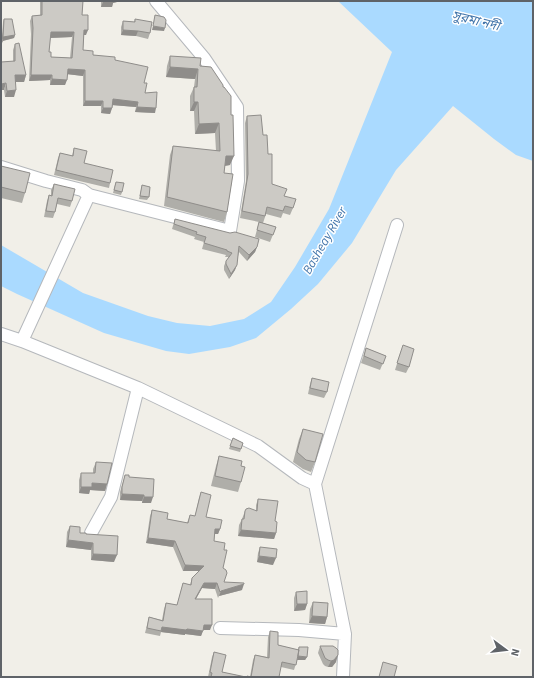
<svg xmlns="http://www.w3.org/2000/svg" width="534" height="678" viewBox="0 0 534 678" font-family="'Source Sans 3','Noto Sans Bengali',sans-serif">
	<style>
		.water { fill: #aadaff }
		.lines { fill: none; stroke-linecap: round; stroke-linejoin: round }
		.minor-casing { stroke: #b5b8bc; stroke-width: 14 }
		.minor { stroke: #fff; stroke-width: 12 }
		.wall { fill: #afaea9; fill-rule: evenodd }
		.shaded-wall { fill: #8f8d8a }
		.building { fill: #cccac5; stroke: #8f8d8a; fill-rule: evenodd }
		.labels { text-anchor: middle; stroke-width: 3; stroke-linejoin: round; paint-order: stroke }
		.water-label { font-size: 13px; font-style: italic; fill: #4174aa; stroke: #fff }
	</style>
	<rect width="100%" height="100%" fill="#f1efe8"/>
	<path class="water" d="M338 1H533V161L516 155 494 139 453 106 396 170 352 243 318 284 291 309 256 338 230 347 189 354 166 351 104 333 17 294 1 286V245L83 293 148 316 177 323 210 326 244 319 271 302 295 267 329 209 392 52Z"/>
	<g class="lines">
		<defs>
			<path id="minor" d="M1 167 46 181 82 190 89 195 22 341
				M89 195 230 231 238 181 237 107 204 58 156 1
				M1 334 22 341 138 388 258 446 302 478 315 484 345 634 343 677
				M315 484 397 225
				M91 533 111 497 138 388
				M220 628 299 630 345 634"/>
		</defs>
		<use href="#minor" class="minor-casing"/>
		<use href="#minor" class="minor"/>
	</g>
	<path class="wall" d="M40 1H83L82 15 86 35H84L83 50 93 55 115 60 144 83 145 93 155 113 135 112 136 107 113 105 110 114 101 113V106H83V76L67 74 65 85H50V80L29 81 31 34 30 21 32 16 40 15ZM72 37 70 58 51 57 49 52 50 38Z
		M101 1H121L113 3 112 7H101Z
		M4 19 15 35 14 38 3 41 1 46V29L2 36 3 22Z
		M135 19 150 33 148 39 136 36 121 35V27L123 21 134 22Z
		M15 44 26 75 24 82H15L14 97H5L4 90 13 61V50Z
		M170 56 200 66 211 67 230 165 225 166 224 173 227 212 224 222 164 206 170 155 173 146 216 151 215 133 195 134 194 111H190V96L194 87 195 79 166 77 167 66Z
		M247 116 263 135 268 154 272 184 284 196 293 208 290 215 283 213 281 218 266 214 263 223 276 227 270 242 255 237 259 222 240 218 246 181 245 123Z
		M74 148 84 163 110 183 109 188 54 175 58 158 60 153 72 156Z
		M1 166 25 193 22 203 1 198Z
		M116 182 122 192 121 195 113 193 115 185Z
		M54 184 72 201 70 207 57 204 55 212 53 218 44 217 47 201 49 195 51 196V190Z
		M142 185 149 197 147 200 139 199Z
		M175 219 257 247 255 252 247 261 239 252 235 270 229 279 224 270V266L226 261 229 257H225L226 255 202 249 204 242 194 239 195 237 172 229Z
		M366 348 386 356 380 370 361 363Z
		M401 351 409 367 406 373 395 370Z
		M312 378 327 392 324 398 308 394 310 384Z
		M303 429 315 462 311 472 303 469 293 462 299 439Z
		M233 438 243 443 240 452 229 449Z
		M219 456 241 482 238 492 211 486 216 466Z
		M96 462 107 484 105 491 90 490 89 494 79 493V480L81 473H93V469Z
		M125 475 129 477 151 503H142V501L120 500V492Z
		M201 492 206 517 220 529 218 534H215L214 541 224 550 223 568 224 582 242 590 219 596 218 598 215 589 202 588 196 599 210 630H203L201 636 185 634V635L161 632 160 636 145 633 149 617 162 620 164 609 166 603 177 605 183 583 190 585 192 578 199 571H183L173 547 146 543 150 516 152 510 167 519 187 523 190 515 195 516 199 498Z
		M258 499 275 521 276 533 274 539 238 536 239 525 242 519 245 511H256V505Z
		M70 526 80 533 86 534 114 562 91 560V550L66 547 67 532Z
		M260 547 273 565 257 562 258 553Z
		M296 592 307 604 305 610 294 611V598Z
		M313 602 327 617 325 624 309 623 310 609Z
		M270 631 278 645 298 650 299 647 307 657 305 660H297L294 670 281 667 250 677 253 660 255 655 267 657 268 637Z
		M320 646 336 662 332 667H328L325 666 323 664 318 653Z
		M214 652 222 672 246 677H208L212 657Z"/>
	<path class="shaded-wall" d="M113 1H121L113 3 112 7H101L103 2Z
		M153 26 165 28 164 31 152 30Z
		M84 30H88L86 35H82Z
		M123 30 138 31 136 36 121 35Z
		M51 32H74L72 37 49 38Z
		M15 35 14 38 2 41 3 37Z
		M170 67 198 69 195 79 166 77Z
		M68 69 85 70 83 76 66 74Z
		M15 75H26L24 82H13Z
		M31 75H52L50 80 29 81Z
		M52 79 67 80 65 85H50Z
		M6 83 4 90H1V84Z
		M16 90 14 97H5L7 91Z
		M113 99 138 102 136 107 111 105Z
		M85 101H103L101 106H83Z
		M194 102H198L194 111H190Z
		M137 107 156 108 155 113 135 112Z
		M103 108H112L110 114 101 113Z
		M219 123 215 133 195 134 199 124Z
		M226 156H234L230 165 223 166Z
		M257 247 255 252 247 261 249 255Z
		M237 265 235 270 229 279 231 274Z
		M92 483 107 484 105 491 90 490 89 494 79 493 81 487Z
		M122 494 144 495 142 501 120 500Z
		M144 497H153L151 503H142Z
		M215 529H220L218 534H213Z
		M241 530 276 533 274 539 238 536Z
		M148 538 175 541 173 547 146 543Z
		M68 540 93 543 91 550 66 547Z
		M93 554 117 555 114 562 91 560Z
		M259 556 276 558 273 565 257 562Z
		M185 565 204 566 203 571H183Z
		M204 583H217L215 589 202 588 193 604 195 599Z
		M244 584 242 590 219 596 221 591Z
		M297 604H307L305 610 294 611Z
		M312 616 327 617 325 624 309 623Z
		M204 625H212L210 630H202Z
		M162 627 187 629 203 631 201 636 185 634V635L161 632Z
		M338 655 336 662 332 667H328L331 661Z
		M298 656 307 657 305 660H297Z"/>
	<path class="building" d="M42 1H83L82 15H88V30H84L83 50 93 51V55L115 57V60L148 67 144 83H147L145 93 157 92 156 108 137 107 138 102 113 99 112 108H103V101H85V70L68 69 67 80 52 79V75H31L33 28 32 16 42 15ZM51 32H74L72 58 51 57V52H49Z
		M103 1H114V2H103Z
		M155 15 164 17 166 20 165 28 153 26Z
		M4 19H12L15 35 3 37Z
		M135 19 152 22 150 33 138 31 123 30V21L135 22Z
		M1 29 3 41H1Z
		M19 43 26 75H15L16 90 7 91 6 83 1 84V62L15 61V44Z
		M170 56 201 58 200 66 211 67 223 85V87H224L231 96V115H233L234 156H226L224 173 233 174 227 212 167 197 173 146 220 151 219 123 199 124 198 102H194V87H197L198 69 170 67Z
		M261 115 263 135H267L268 154H272V184L287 189 284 196 296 199 293 208 285 206 283 211 267 207 265 216 242 211 248 174 247 116Z
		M74 148 87 151 84 163 113 170 110 183 56 170 60 153 73 156Z
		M1 166 30 173 25 193 1 187Z
		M116 182 124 183 122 192 114 190Z
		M54 184 75 189 72 201 58 198 55 212 46 211 49 195 52 196Z
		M142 185 150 187 149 197 140 196Z
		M175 219 230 233 235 232 259 239 257 247 249 255 239 246 237 265 231 274 226 264V261L232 253 227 251V250L204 243 206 237 196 234 197 232 174 224Z
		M259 222 276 227 273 235 257 230Z
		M403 345 414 349 409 367 397 363Z
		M366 348 386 356 383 364 364 356Z
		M312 378 329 382 327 392 310 388Z
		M303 429 323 434 315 462 306 460 297 452Z
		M233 438 243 443 241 449 230 446Z
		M219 456 242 461 241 466 245 467 241 482 215 476Z
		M96 462 112 463 107 484 92 483V487H81V473H95Z
		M125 475H129V477L154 479 153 497H144V495L122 494V487Z
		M201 492 211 495 206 517 222 520 220 529H215L214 541 225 543 224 550H227L223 568 226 570 227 573 224 582 244 583V584L221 591 220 592 217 583H204L195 599H212V625H204L203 631 187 629 186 630 162 627 161 631 147 628 149 617 163 621 166 603 177 605 183 583 191 585 192 578 204 566 185 565 175 541 148 538 152 510 168 513 167 519 188 523 190 515 195 516Z
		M258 499 278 501 275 521 277 522 276 533 241 530 242 519H244L245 511 246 509 249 508 257 511Z
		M70 526 80 527V533H86V534L118 536 117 555 93 554V543L68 540Z
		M260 547 277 549 276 558 259 556Z
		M307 591V604H297L296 592Z
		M313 602 328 603 327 617 312 616Z
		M270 631 278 632V645L299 650 296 665 282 662 279 677H247V676L251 677 255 655 269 658Z
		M320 646H333L336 648 338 650V655L334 660 331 661 328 660 325 658Z
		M299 647H308L307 657 298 656Z
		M214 652 226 655 222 672 246 677H211L212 673 210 672Z
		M383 662 397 666 394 677H379Z"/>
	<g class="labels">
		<g class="water-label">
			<text transform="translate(476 20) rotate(14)" y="5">সুরমা নদী</text>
			<text transform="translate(324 240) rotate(-60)" y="5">Basheay River</text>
		</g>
	</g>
	<rect width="534" height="678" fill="none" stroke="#5f6368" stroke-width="4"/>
	<g transform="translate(506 650) rotate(105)" stroke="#ffffff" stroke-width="3" paint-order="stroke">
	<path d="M0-3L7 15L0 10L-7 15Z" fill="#5f6368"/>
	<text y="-6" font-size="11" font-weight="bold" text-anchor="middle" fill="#5f6368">N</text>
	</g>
</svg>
